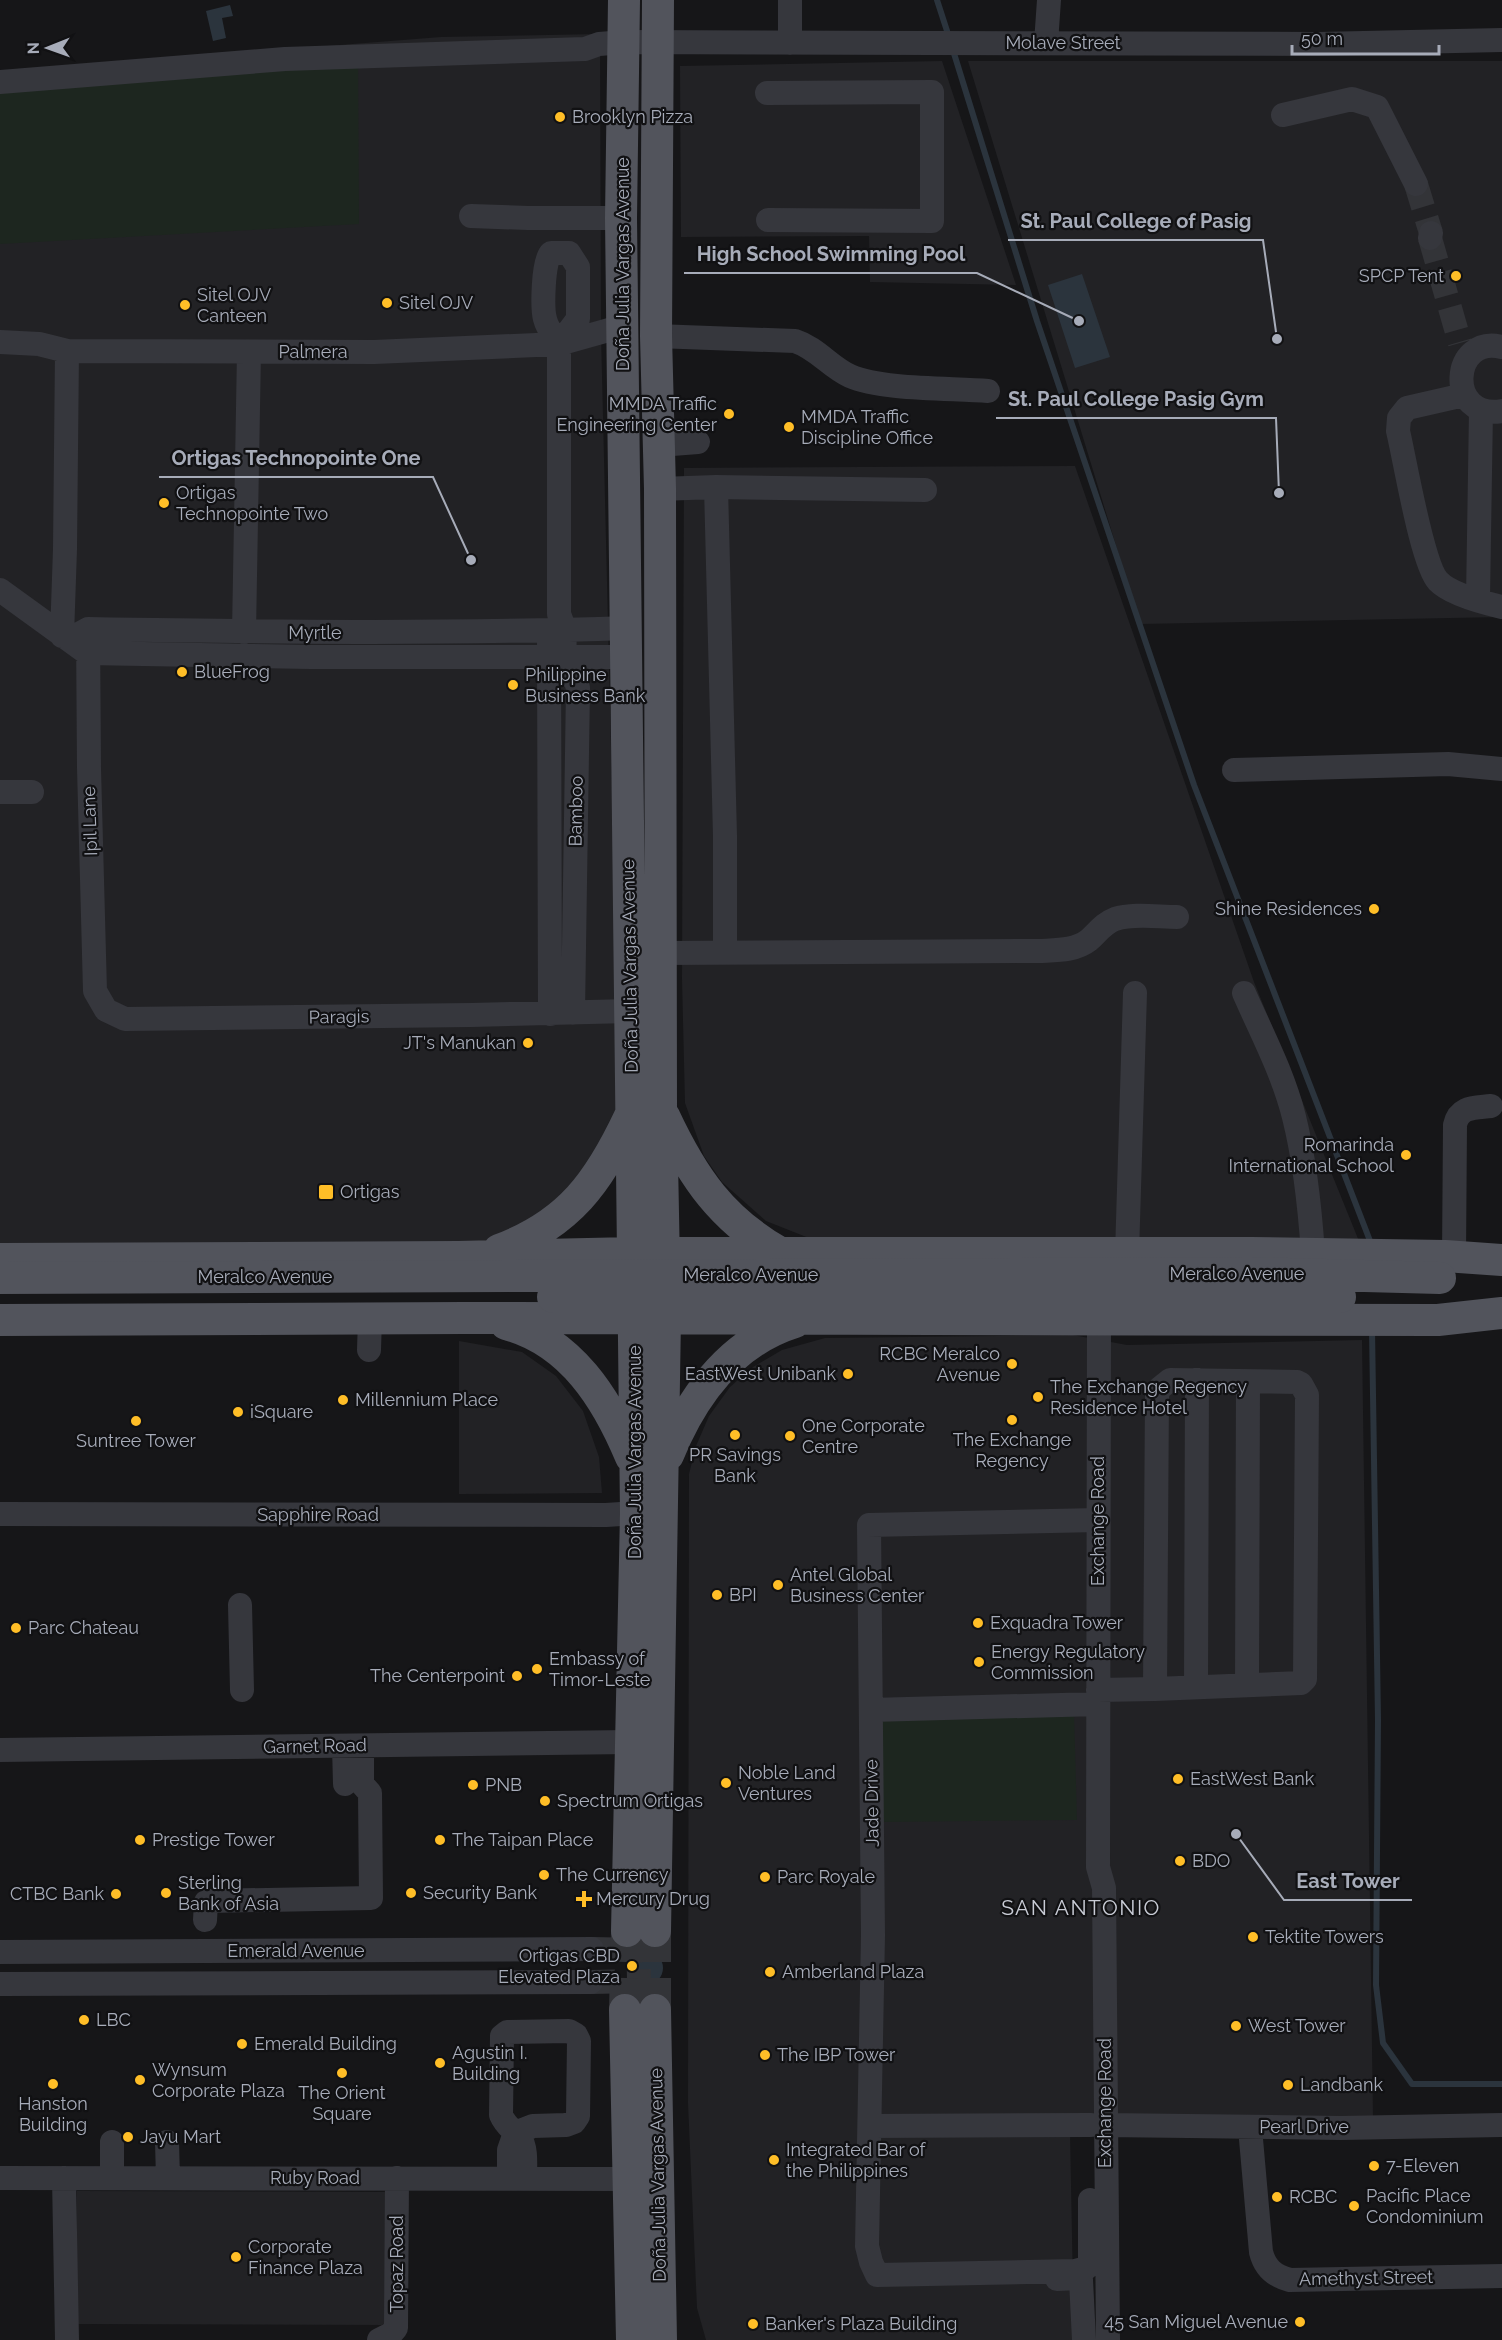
<svg xmlns="http://www.w3.org/2000/svg" width="1502" height="2340" viewBox="0 0 1502 2340" font-family="Raleway,sans-serif">
	<style>
		.built { fill: #222225 }
		.green { fill: #1d261f }
		.water { fill: #2b343d }
		.lines { fill: none; stroke-linecap: round; stroke-linejoin: round }
		.stream { stroke: #2b343d; stroke-width: 6 }
		.minor-tunnel { stroke: #333438; stroke-width: 24; stroke-dasharray: 24 12; stroke-linecap: butt }
		.major-tunnel { stroke: #333438; stroke-width: 32; stroke-dasharray: 32 16; stroke-linecap: butt }
		.minor { stroke: #36373d; stroke-width: 24 }
		.major { stroke: #52545c; stroke-width: 32 }
		.major-bridge { stroke: #52545c; stroke-width: 32 }
		.poi-dot { fill: #ffbe27; stroke: #111113; stroke-width: 2 }
		.labels { text-anchor: middle; stroke-width: 4.5; stroke-linejoin: round; paint-order: stroke }
		.street-label { font-size: 18px; fill: #a7acb9; stroke: #111113 }
		.poi-label { font-size: 18px; fill: #a7acb9; stroke: #111113; text-anchor: start }
		.quarter-label { font-size: 21px; letter-spacing: 1.5px; fill: #c8cbd5; stroke: #111113 }
		.leader { fill: none; stroke: #a7acb9; stroke-width: 2 }
		.callout-dot { fill: #a7acb9; stroke: #111113; stroke-width: 2 }
		.callout-label { font-size: 20px; text-anchor: middle; font-weight: bold; fill: #a7acb9; stroke: #111113; stroke-width: 4.5; stroke-linejoin: round; paint-order: stroke }
	</style>
	<rect width="100%" height="100%" fill="#161618"/>
	<path class="built" d="M600 34 601 334 620 1119 578 1184 518 1231 482 1243 0 1251V72L441 37Z
		M942 61 1016 285 870 282 869 236 681 237 680 66Z
		M968 61H1502V617L1140 624Z
		M1075 466 1254 982 1361 1246 819 1242 766 1221 722 1182 704 1156 685 1103 682 979 684 468Z
		M1073 1335 1127 1345 1362 1340 1373 2118 1070 2132 1074 2340H706L697 2308 688 2103 689 1474 696 1446 709 1416 730 1387 753 1367 782 1350 825 1338Z
		M459 1341 522 1352 556 1376 583 1411 599 1457 602 1493 459 1494Z
		M77 2191 388 2192 387 2325 77 2324Z"/>
	<path class="green" d="M358 52 359 224 0 244V78Z
		M1074 1712 1077 1820 881 1822 880 1716Z"/>
	<path class="water" d="M230 5 233 16 222 18 226 38 213 41 206 11Z
		M1082 274 1110 357 1075 368 1048 285Z
		M629 1968a17 17 0 1 1 34 0a17 17 0 1 1-34 0Z"/>
	<g class="lines">
		<path class="stream" d="M937 0 949 37
			M952 47 1037 321 1194 785 1372 1246
			M1372 1329 1378 1720 1376 1985 1383 2043 1412 2084H1502"/>
		<path class="minor-tunnel" d="M1416 184 1431 233
			M1430 238 1460 343
			M592 1949 655 1950
			M591 1982 654 1981"/>
		<path class="major-tunnel" d="M625 2010 627 1931
			M655 2010V1931"/>
		<path class="minor" d="M790 0V43
			M1046 43 1049 0
			M0 82 285 59 585 49 599 44 624 42 1318 44 1502 40
			M767 93 932 92V221L768 220
			M1283 115 1352 99 1377 107 1416 184
			M471 216 528 218H621
			M1430 238 1431 233
			M656 336 795 341C817 348 830 367 850 376 881 390 952 388 988 391
			M0 342 39 344 67 351 374 352 559 344 623 326
			M559 344 578 319V267L569 253H551C543 260 542 308 545 319 547 328 554 337 559 344V614L565 630 564 664 576 682 578 688 573 1013
			M1502 347C1451 334 1445 420 1502 411
			M1464 395 1407 408 1399 418 1398 431C1405 460 1422 564 1438 581 1450 594 1485 603 1502 607
			M659 445 698 442
			M716 487 725 836V952
			M660 489 716 487 925 490
			M0 590 87 653 311 657H627
			M1478 599 1481 410
			M88 629 89 768 95 991 106 1010 125 1019 471 1015 630 1011
			M244 632 249 352
			M62 636 65 549 67 351
			M75 636 88 629C268 632 447 634 627 628
			M549 641 550 1014
			M1234 770 1448 764 1502 769
			M0 792H32
			M660 953 1039 951C1056 950 1075 951 1089 940 1097 933 1104 923 1115 919 1133 913 1158 917 1177 917
			M1244 993C1262 1034 1283 1073 1294 1117 1305 1161 1310 1209 1313 1254
			M1127 1254 1135 993
			M1454 1256 1455 1125C1459 1106 1475 1108 1491 1106
			M1099 1319 1098 1867 1104 1888 1108 2340
			M369 1350 370 1318
			M0 1514 606 1515 636 1513
			M1098 1520 869 1525 873 1935 867 2246 871 2262 877 2275 1075 2271 1086 2268 1107 2249
			M240 1605 242 1690
			M1247 1685 1248 1382
			M1196 1687 1197 1380
			M1098 1690 1155 1689 1157 1394 1160 1388 1170 1380 1297 1382 1301 1384 1307 1395 1305 1679 1301 1683 1155 1689
			M871 1710 1098 1704
			M344 1746 345 1784
			M0 1750 630 1742
			M205 1920 206 1902 208 1901 371 1898 370 1793 362 1784V1746
			M0 1952 592 1949
			M0 1984 591 1982
			M1105 2125 1341 2128 1502 2125
			M871 2126 1091 2125
			M1250 2128 1261 2252C1265 2268 1274 2276 1290 2280L1502 2276
			M112 2142V2178
			M167 2142 168 2178
			M0 2178 630 2179
			M64 2178 67 2340
			M509 2178V2150L515 2133 533 2126 566 2125 574 2122 578 2116 579 2041 576 2035 569 2031 507 2032 502 2036 501 2115C506 2127 513 2129 520 2138 527 2148 525 2166 525 2178
			M1090 2265V2200
			M1057 2279 1078 2278 1081 2280 1084 2340
			M379 2340 391 2334 396 2328 397 2178"/>
		<path class="major" d="M624 0 621 218 636 1513 627 1931
			M664 1116C693 1178 722 1220 782 1254
			M499 1250C569 1224 599 1182 630 1116
			M0 1259 458 1257 633 1253H1251L1445 1256 1502 1260
			M0 1320 464 1318 1438 1320 1502 1313
			M506 1324C571 1341 607 1399 631 1457
			M668 1455C692 1396 731 1342 795 1322
			M655 1931 665 1318 661 1109 660 489 656 336 658 0
			M625 2010 632 2340
			M655 2010 661 2340"/>
		<path class="major-bridge" d="M0 1278 1250 1273 1440 1278
			M553 1297H1340"/>
	</g>
	<g class="poi-dot">
		<circle cx="560" cy="117" r="6"/>
		<circle cx="1456" cy="276" r="6"/>
		<circle cx="387" cy="303" r="6"/>
		<circle cx="185" cy="305" r="6"/>
		<circle cx="729" cy="414" r="6"/>
		<circle cx="789" cy="427" r="6"/>
		<circle cx="164" cy="503" r="6"/>
		<circle cx="182" cy="672" r="6"/>
		<circle cx="513" cy="685" r="6"/>
		<circle cx="1374" cy="909" r="6"/>
		<circle cx="528" cy="1043" r="6"/>
		<circle cx="1406" cy="1155" r="6"/>
		<rect x="318" y="1184" width="16" height="16" rx="3"/>
		<circle cx="1012" cy="1364" r="6"/>
		<circle cx="848" cy="1374" r="6"/>
		<circle cx="1038" cy="1397" r="6"/>
		<circle cx="343" cy="1400" r="6"/>
		<circle cx="238" cy="1412" r="6"/>
		<circle cx="1012" cy="1420" r="6"/>
		<circle cx="136" cy="1421" r="6"/>
		<circle cx="735" cy="1435" r="6"/>
		<circle cx="790" cy="1436" r="6"/>
		<circle cx="778" cy="1585" r="6"/>
		<circle cx="717" cy="1595" r="6"/>
		<circle cx="978" cy="1623" r="6"/>
		<circle cx="16" cy="1628" r="6"/>
		<circle cx="979" cy="1662" r="6"/>
		<circle cx="537" cy="1669" r="6"/>
		<circle cx="517" cy="1676" r="6"/>
		<circle cx="1178" cy="1779" r="6"/>
		<circle cx="726" cy="1783" r="6"/>
		<circle cx="473" cy="1785" r="6"/>
		<circle cx="545" cy="1801" r="6"/>
		<circle cx="140" cy="1840" r="6"/>
		<circle cx="440" cy="1840" r="6"/>
		<circle cx="1180" cy="1861" r="6"/>
		<circle cx="544" cy="1875" r="6"/>
		<circle cx="765" cy="1877" r="6"/>
		<circle cx="166" cy="1893" r="6"/>
		<circle cx="411" cy="1893" r="6"/>
		<circle cx="116" cy="1894" r="6"/>
		<path d="M581 1890h6v6h6v6h-6v6h-6v-6h-6v-6h6z"/>
		<circle cx="1253" cy="1937" r="6"/>
		<circle cx="632" cy="1966" r="6"/>
		<circle cx="770" cy="1972" r="6"/>
		<circle cx="84" cy="2020" r="6"/>
		<circle cx="1236" cy="2026" r="6"/>
		<circle cx="242" cy="2044" r="6"/>
		<circle cx="765" cy="2055" r="6"/>
		<circle cx="440" cy="2063" r="6"/>
		<circle cx="342" cy="2073" r="6"/>
		<circle cx="140" cy="2080" r="6"/>
		<circle cx="53" cy="2084" r="6"/>
		<circle cx="1288" cy="2085" r="6"/>
		<circle cx="128" cy="2137" r="6"/>
		<circle cx="774" cy="2160" r="6"/>
		<circle cx="1374" cy="2166" r="6"/>
		<circle cx="1277" cy="2197" r="6"/>
		<circle cx="1354" cy="2206" r="6"/>
		<circle cx="236" cy="2257" r="6"/>
		<circle cx="1300" cy="2322" r="6"/>
		<circle cx="753" cy="2324" r="6"/>
	</g>
	<g class="labels">
		<g class="street-label">
			<text x="1063" y="49">Molave Street</text>
			<text transform="translate(623 264) rotate(-90)" y="6">Doña Julia Vargas Avenue</text>
			<text x="313" y="358">Palmera</text>
			<text x="315" y="639">Myrtle</text>
			<text transform="translate(576 811) rotate(-89)" y="6">Bamboo</text>
			<text transform="translate(90 821) rotate(-92)" y="6">Ipil Lane</text>
			<text transform="translate(630 966) rotate(-91)" y="6">Doña Julia Vargas Avenue</text>
			<text transform="translate(339 1017) rotate(-1)" y="6">Paragis</text>
			<text x="1237" y="1280">Meralco Avenue</text>
			<text x="751" y="1281">Meralco Avenue</text>
			<text x="265" y="1283">Meralco Avenue</text>
			<text transform="translate(635 1452) rotate(-90)" y="6">Doña Julia Vargas Avenue</text>
			<text x="318" y="1521">Sapphire Road</text>
			<text transform="translate(1098 1521) rotate(-90)" y="6">Exchange Road</text>
			<text transform="translate(315 1746) rotate(-1)" y="6">Garnet Road</text>
			<text transform="translate(872 1803) rotate(-91)" y="6">Jade Drive</text>
			<text x="296" y="1957">Emerald Avenue</text>
			<text transform="translate(1105 2103) rotate(-90)" y="6">Exchange Road</text>
			<text x="1304" y="2133">Pearl Drive</text>
			<text transform="translate(658 2175) rotate(-91)" y="6">Doña Julia Vargas Avenue</text>
			<text x="315" y="2184">Ruby Road</text>
			<text transform="translate(397 2264) rotate(-90)" y="6">Topaz Road</text>
			<text transform="translate(1366 2278) rotate(-1)" y="6">Amethyst Street</text>
		</g>
		<g class="poi-label">
			<text x="572" y="123">Brooklyn Pizza</text>
			<text x="1444" y="282" text-anchor="end">SPCP Tent</text>
			<text x="197" y="301">Sitel OJV<tspan x="197" dy="21">Canteen</tspan></text>
			<text x="399" y="309">Sitel OJV</text>
			<text x="717" y="410" text-anchor="end">MMDA Traffic<tspan x="717" dy="21">Engineering Center</tspan></text>
			<text x="801" y="423">MMDA Traffic<tspan x="801" dy="21">Discipline Office</tspan></text>
			<text x="176" y="499">Ortigas<tspan x="176" dy="21">Technopointe Two</tspan></text>
			<text x="194" y="678">BlueFrog</text>
			<text x="525" y="681">Philippine<tspan x="525" dy="21">Business Bank</tspan></text>
			<text x="1362" y="915" text-anchor="end">Shine Residences</text>
			<text x="516" y="1049" text-anchor="end">JT's Manukan</text>
			<text x="1394" y="1151" text-anchor="end">Romarinda<tspan x="1394" dy="21">International School</tspan></text>
			<text x="340" y="1198">Ortigas</text>
			<text x="1000" y="1360" text-anchor="end">RCBC Meralco<tspan x="1000" dy="21">Avenue</tspan></text>
			<text x="836" y="1380" text-anchor="end">EastWest Unibank</text>
			<text x="1050" y="1393">The Exchange Regency<tspan x="1050" dy="21">Residence Hotel</tspan></text>
			<text x="355" y="1406">Millennium Place</text>
			<text x="250" y="1418">iSquare</text>
			<text x="802" y="1432">One Corporate<tspan x="802" dy="21">Centre</tspan></text>
			<text x="1012" y="1446" text-anchor="middle">The Exchange<tspan x="1012" dy="21">Regency</tspan></text>
			<text x="136" y="1447" text-anchor="middle">Suntree Tower</text>
			<text x="735" y="1461" text-anchor="middle">PR Savings<tspan x="735" dy="21">Bank</tspan></text>
			<text x="790" y="1581">Antel Global<tspan x="790" dy="21">Business Center</tspan></text>
			<text x="729" y="1601">BPI</text>
			<text x="990" y="1629">Exquadra Tower</text>
			<text x="28" y="1634">Parc Chateau</text>
			<text x="991" y="1658">Energy Regulatory<tspan x="991" dy="21">Commission</tspan></text>
			<text x="549" y="1665">Embassy of<tspan x="549" dy="21">Timor-Leste</tspan></text>
			<text x="505" y="1682" text-anchor="end">The Centerpoint</text>
			<text x="738" y="1779">Noble Land<tspan x="738" dy="21">Ventures</tspan></text>
			<text x="1190" y="1785">EastWest Bank</text>
			<text x="485" y="1791">PNB</text>
			<text x="557" y="1807">Spectrum Ortigas</text>
			<text x="152" y="1846">Prestige Tower</text>
			<text x="452" y="1846">The Taipan Place</text>
			<text x="1192" y="1867">BDO</text>
			<text x="556" y="1881">The Currency</text>
			<text x="777" y="1883">Parc Royale</text>
			<text x="178" y="1889">Sterling<tspan x="178" dy="21">Bank of Asia</tspan></text>
			<text x="423" y="1899">Security Bank</text>
			<text x="104" y="1900" text-anchor="end">CTBC Bank</text>
			<text x="596" y="1905">Mercury Drug</text>
			<text x="1265" y="1943">Tektite Towers</text>
			<text x="620" y="1962" text-anchor="end">Ortigas CBD<tspan x="620" dy="21">Elevated Plaza</tspan></text>
			<text x="782" y="1978">Amberland Plaza</text>
			<text x="96" y="2026">LBC</text>
			<text x="1248" y="2032">West Tower</text>
			<text x="254" y="2050">Emerald Building</text>
			<text x="452" y="2059">Agustin I.<tspan x="452" dy="21">Building</tspan></text>
			<text x="777" y="2061">The IBP Tower</text>
			<text x="152" y="2076">Wynsum<tspan x="152" dy="21">Corporate Plaza</tspan></text>
			<text x="1300" y="2091">Landbank</text>
			<text x="342" y="2099" text-anchor="middle">The Orient<tspan x="342" dy="21">Square</tspan></text>
			<text x="53" y="2110" text-anchor="middle">Hanston<tspan x="53" dy="21">Building</tspan></text>
			<text x="140" y="2143">Jayu Mart</text>
			<text x="786" y="2156">Integrated Bar of<tspan x="786" dy="21">the Philippines</tspan></text>
			<text x="1386" y="2172">7-Eleven</text>
			<text x="1366" y="2202">Pacific Place<tspan x="1366" dy="21">Condominium</tspan></text>
			<text x="1289" y="2203">RCBC</text>
			<text x="248" y="2253">Corporate<tspan x="248" dy="21">Finance Plaza</tspan></text>
			<text x="1288" y="2328" text-anchor="end">45 San Miguel Avenue</text>
			<text x="765" y="2330">Banker's Plaza Building</text>
		</g>
		<g class="quarter-label">
			<text x="1081" y="1915">SAN ANTONIO</text>
		</g>
	</g>
	<path class="leader" d="M1277 339L1263 240H1008M1079 321L977 273H684M1279 493L1276 418H996M471 560L433 477H159M1236 1834L1284 1900H1412"/>
	<g class="callout-dot">
		<circle cx="1277" cy="339" r="6"/>
		<circle cx="1079" cy="321" r="6"/>
		<circle cx="1279" cy="493" r="6"/>
		<circle cx="471" cy="560" r="6"/>
		<circle cx="1236" cy="1834" r="6"/>
	</g>
	<g class="callout-label">
		<text x="1136" y="228">St. Paul College of Pasig</text>
		<text x="831" y="261">High School Swimming Pool</text>
		<text x="1136" y="406">St. Paul College Pasig Gym</text>
		<text x="296" y="465">Ortigas Technopointe One</text>
		<text x="1348" y="1888">East Tower</text>
	</g>
	<g transform="translate(48 48) rotate(269)" stroke="#111113" stroke-width="4.5" paint-order="stroke">
	<path d="M0-4.5L10 22L0 15L-10 22Z" fill="#a7acb9"/>
	<text y="-9" font-size="16" font-weight="bold" text-anchor="middle" fill="#a7acb9">N</text>
	</g>
	<path d="M1292 45v9h147v-9" fill="none" stroke="#a7acb9" stroke-width="3"/>
	<text x="1301" y="45" font-size="18" fill="#a7acb9" stroke="#111113" stroke-width="4.5" paint-order="stroke">50 m</text>
</svg>
